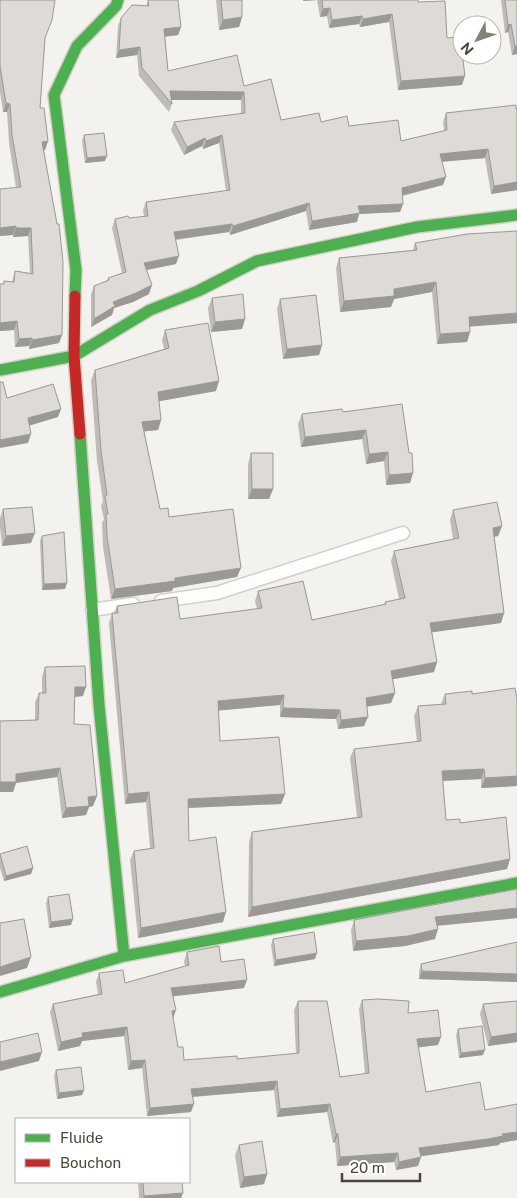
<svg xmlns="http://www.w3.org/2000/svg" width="517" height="1198" viewBox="0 0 517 1198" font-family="'Public Sans',sans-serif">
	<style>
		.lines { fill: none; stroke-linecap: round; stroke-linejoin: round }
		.lane-casing { stroke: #d2d0cb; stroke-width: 15 }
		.fast-casing { stroke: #d3cfc5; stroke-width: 14 }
		.jam-casing { stroke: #d3cfc5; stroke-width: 14 }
		.lane { stroke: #fdfdfc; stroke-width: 12 }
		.fast { stroke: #4caf50; stroke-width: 11 }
		.jam { stroke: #c62828; stroke-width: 11 }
		.wall { fill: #bfbcb8 }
		.shaded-wall { fill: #9b9996 }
		.building { fill: #dedbd6; stroke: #9b9996 }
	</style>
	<rect width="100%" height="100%" fill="#f4f2ee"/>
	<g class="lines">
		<defs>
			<path id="lane" d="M161 601 217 593 403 533
				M92 610 133 604"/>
			<path id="fast" d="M75 296 76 270 54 95 77 46 116 6 118 0
				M0 370 74 356 150 310 198 291 257 261 417 227 517 215
				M80 434 99 705 124 956
				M0 992 124 956 517 883"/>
			<path id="jam" d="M75 296 74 356 80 434"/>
		</defs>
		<use href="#lane" class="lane-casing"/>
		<use href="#fast" class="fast-casing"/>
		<use href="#jam" class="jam-casing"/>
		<use href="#lane" class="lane"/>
		<use href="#fast" class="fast"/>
		<use href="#jam" class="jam"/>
	</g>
	<path class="wall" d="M0 0 45 38 40 108 48 141 45 150H44L62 335 59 343 29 349V346L15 347 14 330 0 331V284H3L4 281 12 282 15 271 30 273 28 236 13 237V235L0 236V189L16 188 9 143 7 112H3L0 92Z
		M148 0 181 27 178 35 165 37 168 71 244 86 281 120 321 122 349 126 401 141 444 131 443 122 446 113 516 105 517 190 491 194 485 158 442 162 443 185 403 196V204L400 212 359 214 357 222 309 230 306 211 230 235 229 232 176 240V264L147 270 149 294 133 302 114 308 112 315 91 327V294L94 286 107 281 108 278 122 273 112 228 115 219 144 217 143 210 146 202 226 191 219 143 203 149 202 146 184 155 171 130 174 122 241 114V100H171L172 104 169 112 139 76 137 55 116 58 118 26 121 18 146 6Z
		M216 0H242V17L239 27 219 30Z
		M303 0H418V2L447 38 462 85 398 90 389 22 360 27 359 24 329 28 327 16 320 17 317 0 303 1Z
		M501 0H517V54L512 55 508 32 505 33Z
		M84 135 105 161 85 163 82 141Z
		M415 243 517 323 470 326V332L467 342 437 344 432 292 394 299 391 307 340 312 336 268 339 258 413 250Z
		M212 298 245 319 242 329 211 332 208 308Z
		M280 299 322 345 319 355 283 359 277 309Z
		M165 330 216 391 159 401 161 420 158 430 144 431 160 509 237 577 173 588 172 591 111 599 103 547 102 523 104 519 101 506 103 501 97 461 91 380 95 370 164 349 162 340Z
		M343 412 409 453 413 473 410 483 386 485 384 461 366 464 362 439 301 447 298 424 302 414Z
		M251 453 273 489 269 499H248V464Z
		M3 509 31 543 2 546 0 527V518Z
		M453 510 502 526 498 536 494 537 504 613 501 623 432 632 437 662 434 672 393 679 395 693 391 703 367 707 364 726 338 729 336 719 280 717V705L218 710 220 741 285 794 281 804 188 808 189 841 223 922 138 938 130 860 134 851 150 848 146 802 125 804 109 623 112 613H114L117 606 180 619 257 609 255 601 258 591 312 620 384 605 385 602 399 599 391 561 394 551 453 539 450 520Z
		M42 536 65 589 42 590 40 541Z
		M45 667 83 696 75 697 74 724 97 796 93 806 89 807 86 815 62 818 57 777 16 783 13 792H0V721L35 720V702L39 693H42V677Z
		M445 694H472L517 699V786L481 788V779L443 781 446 820 460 823 510 859 507 869 248 917 249 842 252 832 357 817 350 758 354 749 417 742 414 716 418 706 441 704Z
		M0 854 33 868 31 874 4 881 0 868Z
		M517 889V918L437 926 435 939 405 946 353 951 351 930 354 920Z
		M48 897 71 925 49 928 46 903Z
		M273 939 315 959 274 966 271 945Z
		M517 942V982L419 979V972L421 964Z
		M187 952 221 962 244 988 173 996V1018L178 1047 184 1060 237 1059 296 1054 294 1010 298 1001 340 1077 365 1074 359 1009 362 1000 408 1013 438 1045 418 1047 426 1092 485 1110 517 1104V1140L500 1143 499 1145 485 1147 421 1156 418 1166 396 1170 394 1162 337 1166 335 1142 333 1143 327 1112 277 1117 274 1090 193 1097 191 1112 147 1116 142 1068 128 1070 124 1036 82 1041 80 1046 58 1051 50 1012 53 1004 98 994 96 982 99 973 125 983 185 966 184 961Z
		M517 1001V1042L488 1046 480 1014 483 1004Z
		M458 1029 483 1055 459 1058 456 1035Z
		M56 1070 84 1090 82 1095 57 1099 54 1076Z
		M239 1145 267 1174 264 1184 240 1188 235 1155Z
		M138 1182H182L183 1193 181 1198H139Z"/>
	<path class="shaded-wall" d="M304 0H317L303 1Z
		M330 8 327 16 320 17 323 9Z
		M392 14 389 22 360 27 363 19Z
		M362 16 359 24 329 28 332 20Z
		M242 17 239 27 219 30 223 20Z
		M511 24 508 32 505 33 508 25Z
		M181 27 178 35 161 37 164 29Z
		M515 46H517V54L512 55Z
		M140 47 137 55 116 58 119 50Z
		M465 76 462 85 398 90 401 81Z
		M170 91 244 92 241 100H167Z
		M6 103 10 104 7 112H3Z
		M222 135 219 143 203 149 206 141Z
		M205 138 202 146 184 155 187 147Z
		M48 141 45 150H39L42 142Z
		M488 149 485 158 437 162 440 154Z
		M107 156 105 161 85 163 87 158Z
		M446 177 443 185 399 196 402 188Z
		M517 182V190L491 194 494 186Z
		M309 203 306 211 230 235 233 226Z
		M403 204 400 212 359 214 357 222 309 230 312 221 358 206Z
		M232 224 229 232 171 240 174 232Z
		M16 226 13 235 0 236V228Z
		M16 228H31L28 236 13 237Z
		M179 256 176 264 141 271 144 263Z
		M436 282 432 292 394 299 391 307 340 312 344 301 394 289Z
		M152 285 149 294 133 302 114 308 112 315 91 327 94 319 113 302Z
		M517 313V323L465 327 469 317Z
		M245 319 242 329 211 332 215 322Z
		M17 321 14 330 0 331V323Z
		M470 332 467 342 437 344 440 334Z
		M62 335 59 343 29 349 32 340Z
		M32 338 29 346 15 347 19 339Z
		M322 345 319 355 283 359 287 349Z
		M219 381 216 391 155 402 158 392Z
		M61 409 58 417 25 427 28 418Z
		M161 420 158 430 139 432 142 422Z
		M366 430 362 439 301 447 305 437Z
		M31 434 28 443 0 448V440Z
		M388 452 384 461 366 464 369 454Z
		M413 473 410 483 386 485 389 475Z
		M252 489H273L269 499H248Z
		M502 526 498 536 489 537 493 528Z
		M35 533 31 543 2 546 6 536Z
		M241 568 237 577 173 588 172 591 111 599 115 589 175 578Z
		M67 583 65 589 42 590 44 584Z
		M504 613 501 623 427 633 430 623Z
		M437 662 434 672 388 680 391 671Z
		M75 687H86L83 696 72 697Z
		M395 693 391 703 362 707 366 698Z
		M284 695 280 705 214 711 218 701Z
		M283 708 340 710 336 719 280 717Z
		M368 717 364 726 338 729 341 720Z
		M60 768 57 777 16 783 13 792H0V782L16 774Z
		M484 769 481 779 439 781 442 771Z
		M517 776V786L481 788 485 778Z
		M149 792 146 802 125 804 128 794Z
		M285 794 281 804 184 808 188 799Z
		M97 796 93 806 89 807 86 815 62 818 66 808 88 797Z
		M510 859 507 869 248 917 252 907Z
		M33 868 31 874 4 881 6 876Z
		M517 908V918L432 926 435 917Z
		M226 912 223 922 138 938 141 928Z
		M73 919 71 925 49 928 51 922Z
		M438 929 435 939 405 946 353 951 356 941Z
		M317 953 315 959 274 966 276 960Z
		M31 957 27 968 0 976V967Z
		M422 971 517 974V982L419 979Z
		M247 980 244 988 168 997 171 988Z
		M176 1010 173 1019 172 1011Z
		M127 1027 124 1036 82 1041 80 1046 58 1051 61 1042 82 1033Z
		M517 1033V1042L488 1046 491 1037Z
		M441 1037 438 1045 414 1048 417 1039Z
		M485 1050 483 1055 459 1058 461 1053Z
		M42 1052 39 1061 0 1071V1062Z
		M145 1060 142 1068 128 1070 131 1061Z
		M277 1081 274 1090 188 1097 191 1089Z
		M84 1090 82 1095 57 1099 59 1093Z
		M194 1104 191 1112 147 1116 150 1108Z
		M330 1104 327 1112 277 1117 280 1109Z
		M517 1132V1140L500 1143 499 1145 485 1147 416 1157 419 1148Z
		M336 1134H338L335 1142 333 1143Z
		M398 1153 394 1162 337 1166 340 1157Z
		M421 1157 418 1166 396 1170 399 1162Z
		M267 1174 264 1184 240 1188 244 1177Z
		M183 1193 181 1198H143L144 1196Z"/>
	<path class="building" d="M0 0H55L52 20 45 38 40 108H44L48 141 42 142 57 224H59L63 262 62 335 32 340V338L19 339 17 321 0 323V284H4V281L14 282 15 271 33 274 31 228H16V226L0 228V189L21 187 12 135 10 104 6 103 0 66Z
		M148 0H178L181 27 164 29 168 71 237 55 244 86 271 79 281 120 319 113 321 122 347 116 349 126 398 120 401 141 447 130 446 113 516 105V109H517V182L494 186 488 149 440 154 446 177 402 188 403 204 358 206 360 213 312 221 309 203 233 226 232 224 174 232 179 256 144 263 152 285 136 293 113 302 115 306 94 319V286L109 280 108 278 126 272 115 219 128 216 129 218 148 216 146 202 230 190 222 135 206 141 205 138 187 147 174 122 245 113 244 92 170 91 172 104 142 68 140 47 119 50 121 18 132 5 149 6Z
		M221 0H242V17L223 20Z
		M322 0H418V2L445 1 447 38 460 37 465 76 401 81 392 14 363 19 362 16 332 20 330 8 323 9Z
		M505 0H517V46H515L511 24 508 25Z
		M104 133 107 156 87 158 84 135Z
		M517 231V313L469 317 470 332 440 334 436 282 394 289V296L344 301 339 258 417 250 415 243 467 234Z
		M243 294 245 319 215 322 212 298Z
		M316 295 322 345 287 349 280 299Z
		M208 323 219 381 158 392 161 420 142 422 160 509 168 508 169 517 233 509 241 568 175 578V581L115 589 107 537 106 514H108L105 496 107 495 101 451 95 370 169 348 165 330Z
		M0 382H3L7 398 53 384 61 409 28 418 31 434 0 440Z
		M402 404 409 453H412L413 473 389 475 388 452 369 454 366 430 305 437 302 414 342 409 343 412Z
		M251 453H273V489H252Z
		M497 502 502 526 493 528 504 613 430 623 437 662 391 671 395 693 366 698 368 717 341 720 340 710 283 708 284 695 218 701 220 741 279 737 285 794 188 799 189 841 216 837 226 912 141 928 134 851 154 848 149 792 128 794 112 613H118L117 606 177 597 180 619 262 608 258 591 303 581 312 620 386 604 385 602 405 598 394 551 459 538 453 510Z
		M32 507 35 533 6 536 3 509Z
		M64 532 67 583 44 584 42 536Z
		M85 666 86 687H75L74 724 90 725 97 796 88 797 89 806 66 808 60 768 16 774V782H0V721L38 720 39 693H46L45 667Z
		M515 688 517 699V776L485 778 484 769 442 771 446 820 460 819V823L506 817 510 859 252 907V832L362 817 354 749 421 741 418 706 446 704 445 694 472 691V694Z
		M27 846 33 868 6 876 0 854Z
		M517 889V908L435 917 438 929 408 936 356 941 354 920Z
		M69 894 73 919 51 922 48 897Z
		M24 919 31 957 0 967V923Z
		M314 932 317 953 276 960 273 939Z
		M517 942V974L422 971 421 964Z
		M219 946 221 962 244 959 247 980 171 988 176 1010 172 1011 178 1047H183L184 1060 237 1056V1059L299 1053 298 1001H327L340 1077 369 1073 362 1000 378 999 409 1001 408 1013 438 1010 441 1037 417 1039 426 1092 480 1082 485 1110 517 1104V1132L502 1134 503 1136 488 1139 419 1148 421 1157 399 1162 398 1153 340 1157 338 1134H336L330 1104 280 1109 277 1081 191 1089 194 1104 150 1108 145 1060 131 1061 127 1027 82 1033 83 1037 61 1042 53 1004 102 994 99 973 123 970 125 983 189 965 187 952Z
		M517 1001V1033L491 1037 483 1004Z
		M482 1026 485 1050 461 1053 458 1029Z
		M38 1033 42 1052 0 1062V1042Z
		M81 1067 84 1090 59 1093 56 1070Z
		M262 1141 267 1174 244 1177 239 1145Z
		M143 1182H182L183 1193 144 1196Z"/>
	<rect x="15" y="1118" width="175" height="65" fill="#ffffff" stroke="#b7b4b0"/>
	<rect x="25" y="1134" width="25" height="8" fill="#4caf50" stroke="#b7b4b0"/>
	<text x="60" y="1143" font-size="15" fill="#4b4439">Fluide</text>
	<rect x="25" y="1159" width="25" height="8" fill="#c62828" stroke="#b7b4b0"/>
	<text x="60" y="1168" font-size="15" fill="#4b4439">Bouchon</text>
	<g transform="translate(477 40) rotate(229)"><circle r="24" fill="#ffffff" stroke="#b7b4b0"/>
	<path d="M0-4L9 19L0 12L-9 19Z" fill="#868178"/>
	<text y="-8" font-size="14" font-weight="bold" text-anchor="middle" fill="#4b4439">N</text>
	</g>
	<path d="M342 1173v8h78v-8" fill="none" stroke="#4b4439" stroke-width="2.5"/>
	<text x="350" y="1173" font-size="15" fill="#4b4439" stroke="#ffffff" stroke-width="4" paint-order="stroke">20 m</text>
</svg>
